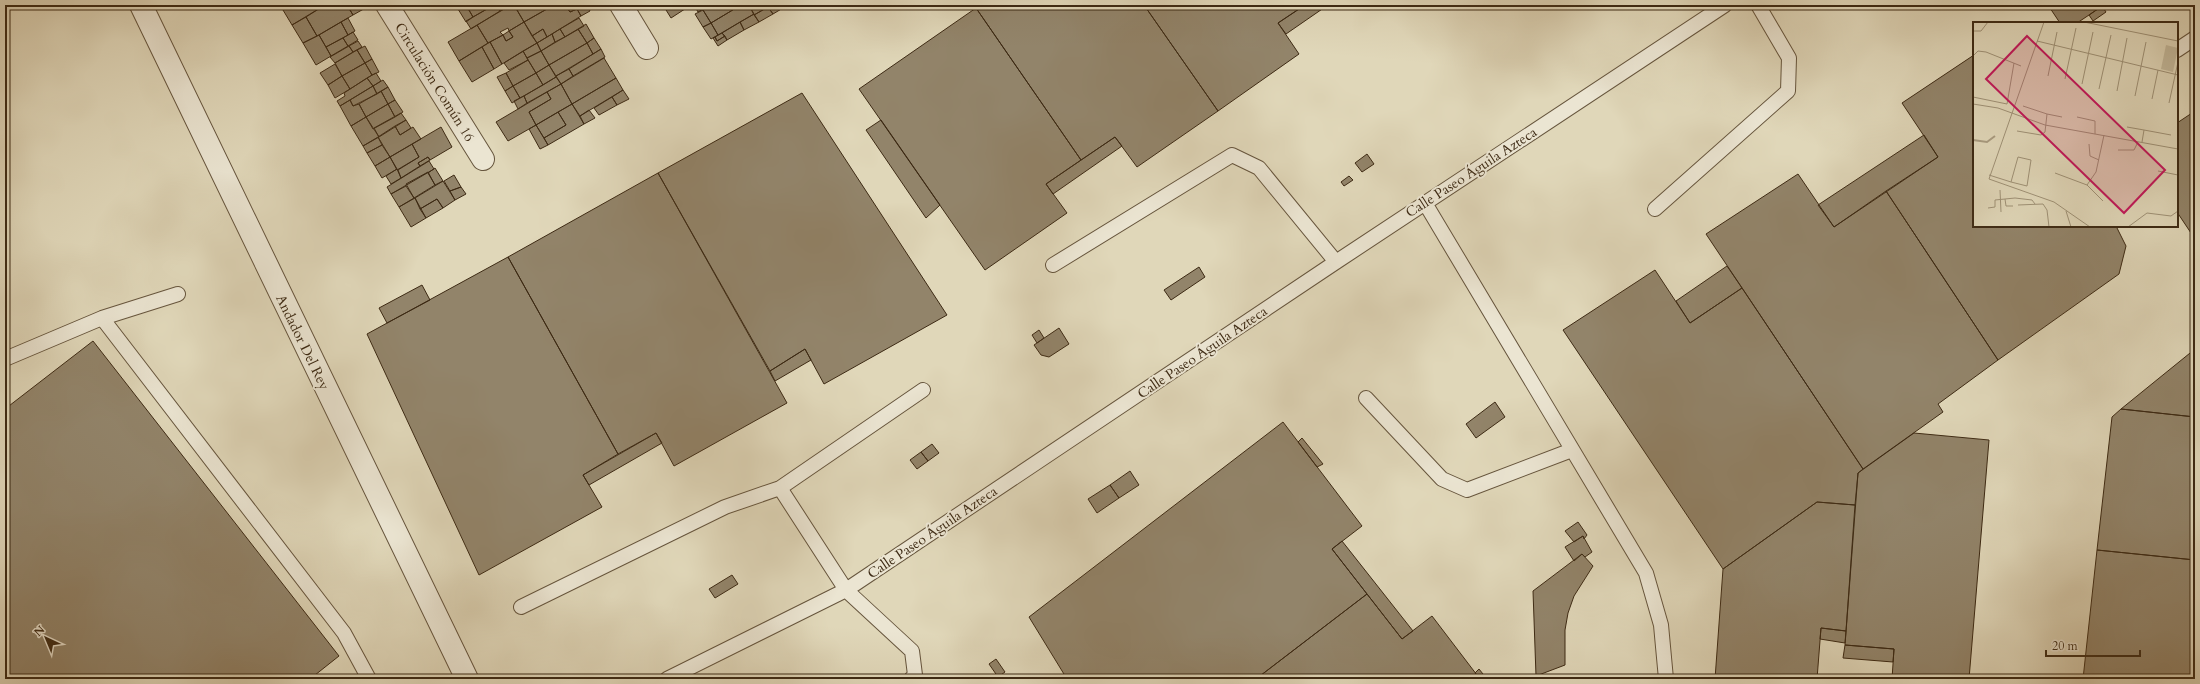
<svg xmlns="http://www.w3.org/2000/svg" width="2200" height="684" viewBox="0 0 2200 684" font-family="Cardo,serif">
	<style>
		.building { fill: #92846a; stroke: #3d2a14 }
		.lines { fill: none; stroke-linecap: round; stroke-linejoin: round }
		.service-casing { stroke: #66553d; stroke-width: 16 }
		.minor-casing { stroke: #66553d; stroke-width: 24 }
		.tertiary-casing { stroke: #66553d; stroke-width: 24 }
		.service { stroke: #ebe5d2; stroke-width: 14 }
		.minor { stroke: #ebe5d2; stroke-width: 22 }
		.tertiary { stroke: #ebe5d2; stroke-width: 22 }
		.labels { text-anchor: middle; stroke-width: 4; stroke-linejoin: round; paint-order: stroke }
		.street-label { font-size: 14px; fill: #3d2a14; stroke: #ebe5d2 }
		.inset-river { fill: none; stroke: #a99c81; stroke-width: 2 }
		.inset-road { fill: none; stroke: #9f9277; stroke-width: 1 }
		.view { fill: #c2185b; fill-opacity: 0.15; stroke: #c2185b; stroke-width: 2 }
		.inset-edge { fill: none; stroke: #3d2a14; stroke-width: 2 }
	</style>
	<rect width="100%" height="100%" fill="#e0d7b9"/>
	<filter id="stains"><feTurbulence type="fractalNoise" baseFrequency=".005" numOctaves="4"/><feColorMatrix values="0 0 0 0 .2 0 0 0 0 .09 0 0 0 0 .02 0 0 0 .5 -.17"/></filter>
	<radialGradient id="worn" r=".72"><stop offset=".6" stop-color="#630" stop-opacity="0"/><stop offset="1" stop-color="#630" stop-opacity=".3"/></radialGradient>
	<path class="building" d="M280 5H302L303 7 306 5H325L292 25Z
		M325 5H347L353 15 317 36 306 17Z
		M347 5H369V6L353 15Z
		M464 5H466L473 17 466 22 458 9Z
		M466 5H494L473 17Z
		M494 5H497L500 11 471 29 466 21Z
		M497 5H511L500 11Z
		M511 5H514L524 22 509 31 508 28 500 32 503 35 488 43 477 25Z
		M525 5H554L524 22 517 10Z
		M554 5H565L570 12 577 9 581 16 547 37 543 29 532 36 524 22Z
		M565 5H587L590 11 581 16 577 9 570 12Z
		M663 5H687L688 7 671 18Z
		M694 5H710L698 12Z
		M710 5H741L711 23 703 10Z
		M741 5H749L754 14 718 35 711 23Z
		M749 5H788L773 14 768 7 754 15Z
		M981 5H1144L1218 111 1137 167 1115 137 1081 160 976 8Z
		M1144 5H1305L1278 23 1299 54 1218 111Z
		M1305 5H1328L1286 34 1278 23Z
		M2048 5H2104L2077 23H2060Z
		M2102 6 2106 12 2093 21 2089 15Z
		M768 7 773 14 759 22 754 15Z
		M976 8 1081 160 1046 184 1067 213 985 270 859 89Z
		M703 10 711 23 703 27 695 14Z
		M754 14 759 22 744 30 740 22Z
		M306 17 317 36 303 43 292 25Z
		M348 18 355 31 348 35 341 22Z
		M579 18 584 26 565 37 560 29Z
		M341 22 348 35 326 47 319 35Z
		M524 22 537 43 502 64 490 42 503 35 506 41 513 37 509 31Z
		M740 22 744 30 727 40 722 33Z
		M711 23 718 35 711 39 703 27Z
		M586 24 594 38 587 43 578 29Z
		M477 25 488 43 459 61 448 42Z
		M543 29 547 37 537 43 532 36Z
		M560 29 565 37 555 42 552 34Z
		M578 29 587 43 549 65 541 51Z
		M509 31 513 37 506 41 503 35Z
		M353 32 358 40 348 46 343 38Z
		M722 33 725 36 717 41 715 37Z
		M552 34 555 42 541 51 537 43Z
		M319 35 331 56 316 65 303 43Z
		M725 36 727 40 718 46 713 38 715 37 717 41Z
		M343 38 348 46 331 56 326 47Z
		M594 38 601 49 593 54 587 43Z
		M358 41 362 47 353 52 349 46Z
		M490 42 502 64 494 69 482 47Z
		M537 43 541 51 527 58 523 51Z
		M587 43 593 54 556 76 549 65Z
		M349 46 353 52 335 63 330 57Z
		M365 46 372 59 365 63 357 50Z
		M482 47 494 69 472 82 459 61Z
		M601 49 605 57 573 76 569 69Z
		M357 50 365 63 342 76 335 63Z
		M523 51 528 60 509 70 504 63Z
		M541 51 549 65 536 73 527 58Z
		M1974 55V226H2116L2126 246 2119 274 1998 360 1886 191 1938 157 1902 103Z
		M604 58 616 78 572 104 561 84Z
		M372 59 379 72 372 75 365 63Z
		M528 60 536 73 513 86 506 73Z
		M365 63 372 75 350 89 342 76Z
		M335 64 342 76 328 85 320 73Z
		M549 65 556 77 543 85 536 73Z
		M569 69 573 76 561 84 556 76Z
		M376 73 381 81 373 86 367 78Z
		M506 73 513 86 505 91 497 77Z
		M536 73 543 85 520 98 513 86Z
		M342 76 350 89 335 98 328 85Z
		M556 77 561 84 527 103 524 96Z
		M367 78 373 86 340 106 337 101 345 96 344 93Z
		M616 78 623 90 580 116 572 104Z
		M383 80 388 87 377 94 373 86Z
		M561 84 572 104 536 125 529 112 551 99 547 92Z
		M373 86 377 94 353 106 350 100Z
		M513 86 520 98 512 103 505 91Z
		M388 87 395 100 388 104 381 91Z
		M623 90 629 99 617 105 612 97Z
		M381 91 388 104 366 117 359 104Z
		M547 92 551 99 529 112 536 125 508 141 496 122Z
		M802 93 947 315 824 384 805 349 770 371 658 173Z
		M524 96 527 103 518 109 514 101Z
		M612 97 617 105 599 115 594 108Z
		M350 100 353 106 359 104 366 117 351 126 340 106Z
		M395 100 403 112 395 117 388 104Z
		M388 104 395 117 373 129 366 117Z
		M572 104 584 124 548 145 544 138 566 125 558 112Z
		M589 110 595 118 584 124 580 116Z
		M2195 111V239L2177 212V123Z
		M558 112 566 125 544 138 536 125Z
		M401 113 406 120 379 137 374 128Z
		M366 117 379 137 363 146 351 126Z
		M406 120 411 128 400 135 395 126Z
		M881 120 940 205 926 218 866 130Z
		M536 125 548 145 540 149 529 129Z
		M395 126 400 135 413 127 421 139 390 157 378 137Z
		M441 127 452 147 430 160 428 157 418 163 420 166 401 178 398 170 419 157 412 144Z
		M1924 135 1938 157 1834 227 1818 205Z
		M378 137 382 145 367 153 363 146Z
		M1115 137 1122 146 1053 194 1046 184Z
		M412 144 419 157 397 170 390 157Z
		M382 145 390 157 375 166 367 153Z
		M1367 154 1374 164 1362 172 1355 163Z
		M390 157 397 169 382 178 375 166Z
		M428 157 430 160 420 166 418 163Z
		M429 161 434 169 391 194 387 187Z
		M435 168 443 181 435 185 428 173Z
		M397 169 401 178 391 184 386 176Z
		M428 172 435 185 414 198 406 184Z
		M658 173 787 403 674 466 656 433 618 454 508 257Z
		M1798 174 1834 227 1886 191 1998 360 1938 404 1943 412 1863 469 1706 234Z
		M454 175 461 187 450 191 444 181Z
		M1349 176 1353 180 1344 186 1341 182Z
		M443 181 455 200 443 208 437 199 420 209 415 198Z
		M406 186 414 198 399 207 391 194Z
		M461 187 466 194 455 200 450 191Z
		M415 198 426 218 411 227 399 207Z
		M437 199 443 208 426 218 420 209Z
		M508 257 618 454 583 475 602 507 479 575 367 334Z
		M1727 266 1742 288 1690 323 1676 301Z
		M1199 267 1205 277 1171 300 1164 290Z
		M1655 270 1690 323 1742 288 1863 469 1858 473 1855 505 1817 502 1723 569 1563 330Z
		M422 285 430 300 387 323 379 308Z
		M1059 328 1069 344 1049 357 1041 355 1034 345Z
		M1039 330 1044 338 1037 343 1032 335Z
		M93 341 339 656 310 679H5V409Z
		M805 349 811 360 775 381 770 371Z
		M2195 349V417L2121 409Z
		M1495 402 1505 417 1476 438 1466 424Z
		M2121 409 2195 417V560L2097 550 2112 417Z
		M1283 422 1362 526 1332 549 1367 594 1256 679H1067L1029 617Z
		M656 433 662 443 589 485 583 475Z
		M1914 433 1989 440 1969 679H1892L1894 649 1845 645 1858 473Z
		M1302 438 1323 464 1317 467 1298 442Z
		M932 444 939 453 928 461 921 452Z
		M921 452 928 461 917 469 910 460Z
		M1130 471 1139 485 1119 498 1110 485Z
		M1110 485 1119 498 1097 513 1088 499Z
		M1817 502 1855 505 1846 631 1821 628 1817 679H1715L1723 569Z
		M1578 522 1587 535 1584 539 1583 536 1574 542 1565 531Z
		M1583 536 1592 552 1585 557 1582 554 1574 561 1565 547Z
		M1342 541 1413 631 1402 639 1332 549Z
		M2097 550 2195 560V679H2083Z
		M1582 554 1593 566 1574 596 1568 613 1565 630V665L1536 676 1533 591Z
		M732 575 738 584 715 598 709 589Z
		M1367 594 1402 639 1432 616 1480 679H1256Z
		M1821 628 1846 631 1845 643 1820 639Z
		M1845 645 1894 649 1893 662 1843 658Z
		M996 659 1005 672 998 677 989 664Z
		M1479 669 1487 679H1480L1475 673Z"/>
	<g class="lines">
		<defs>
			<path id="service" d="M2177 50 2195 38
				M1425 203 1646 573 1661 625 1666 679
				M1655 209 1788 91 1789 58 1758 5
				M1053 265 1232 155 1259 168 1336 262
				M102 318 344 633 369 679
				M5 359 102 318 178 294
				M1366 398 1442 479 1467 490 1572 450
				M780 488 923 390
				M521 607 725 507 780 488 846 590 912 651 915 675 911 679
				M667 679 846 590 1336 262 1725 5"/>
			<path id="minor" d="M387 5 483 159
				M621 5 647 48"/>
			<path id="tertiary" d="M141 5 467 679"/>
		</defs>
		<use href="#service" class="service-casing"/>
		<use href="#minor" class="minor-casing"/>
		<use href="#tertiary" class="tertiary-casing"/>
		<use href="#service" class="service"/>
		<use href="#minor" class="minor"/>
		<use href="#tertiary" class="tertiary"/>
	</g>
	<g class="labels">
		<g class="street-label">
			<text transform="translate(435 82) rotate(58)" y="5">Circulación Común 16</text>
			<text transform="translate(1471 172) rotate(-33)" y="5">Calle Paseo Águila Azteca</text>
			<text transform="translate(303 342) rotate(64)" y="5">Andador Del Rey</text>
			<text transform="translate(1202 352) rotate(-34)" y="5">Calle Paseo Águila Azteca</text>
			<text transform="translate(932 532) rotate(-34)" y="5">Calle Paseo Águila Azteca</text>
		</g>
	</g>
	<g transform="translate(1973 22)">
		<rect width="205" height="205" fill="#e0d7b9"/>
		<path d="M193 23 205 26 200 50 188 47Z" fill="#c4ba9d"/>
		<path class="inset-river" d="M0 118 14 120 22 114"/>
		<path class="inset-road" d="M71 0 16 157 81 180 117 205M111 0 205 19M0 9H8L15 0M64 19 205 53M0 34 5 29 13 30 48 44M75 54 84 10M92 57 103 6M109 62 120 10M126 67 138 13M144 69 154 16M162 74 173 20M0 75 34 82 41 41M179 77 185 48M196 81 205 40M0 82 25 86 72 103 205 127M74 92 89 95M104 95 122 99V112M154 105 171 108M44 109 68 113 72 110 74 92 50 84M169 120 171 108 198 113M116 122 117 134 126 138M145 128H161L165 120M185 149 205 153M82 151 114 163 130 179M16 153 38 160 54 164 58 138 45 135 38 160M114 163 123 150 131 113M27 168 28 190M32 177 33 184H40M45 183 70 182 74 188 76 205M15 186 22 185V178L42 176 59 178 62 182M93 189 98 205M155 205 174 191 198 194 205 189"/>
		<path class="view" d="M54 14 192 148 151 191 13 57Z"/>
		<rect width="205" height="205" class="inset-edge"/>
	</g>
	<rect width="2200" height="684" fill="none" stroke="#e0d7b9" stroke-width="20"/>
	<rect x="6" y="6" width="2188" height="672" fill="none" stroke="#3d2a14" stroke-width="2"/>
	<rect x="10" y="10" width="2180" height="664" fill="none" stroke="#3d2a14"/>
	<g transform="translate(46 638) rotate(316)" stroke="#ebe5d2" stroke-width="3" paint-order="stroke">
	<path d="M0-3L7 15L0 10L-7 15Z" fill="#3d2a14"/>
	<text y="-6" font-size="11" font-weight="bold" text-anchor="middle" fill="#3d2a14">N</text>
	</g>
	<path d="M2046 650v6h94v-6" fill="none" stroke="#3d2a14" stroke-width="2"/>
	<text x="2052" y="650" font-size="12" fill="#3d2a14" stroke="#ebe5d2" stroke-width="3" paint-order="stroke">20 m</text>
	<rect width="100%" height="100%" filter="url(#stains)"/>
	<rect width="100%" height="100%" fill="url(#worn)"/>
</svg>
